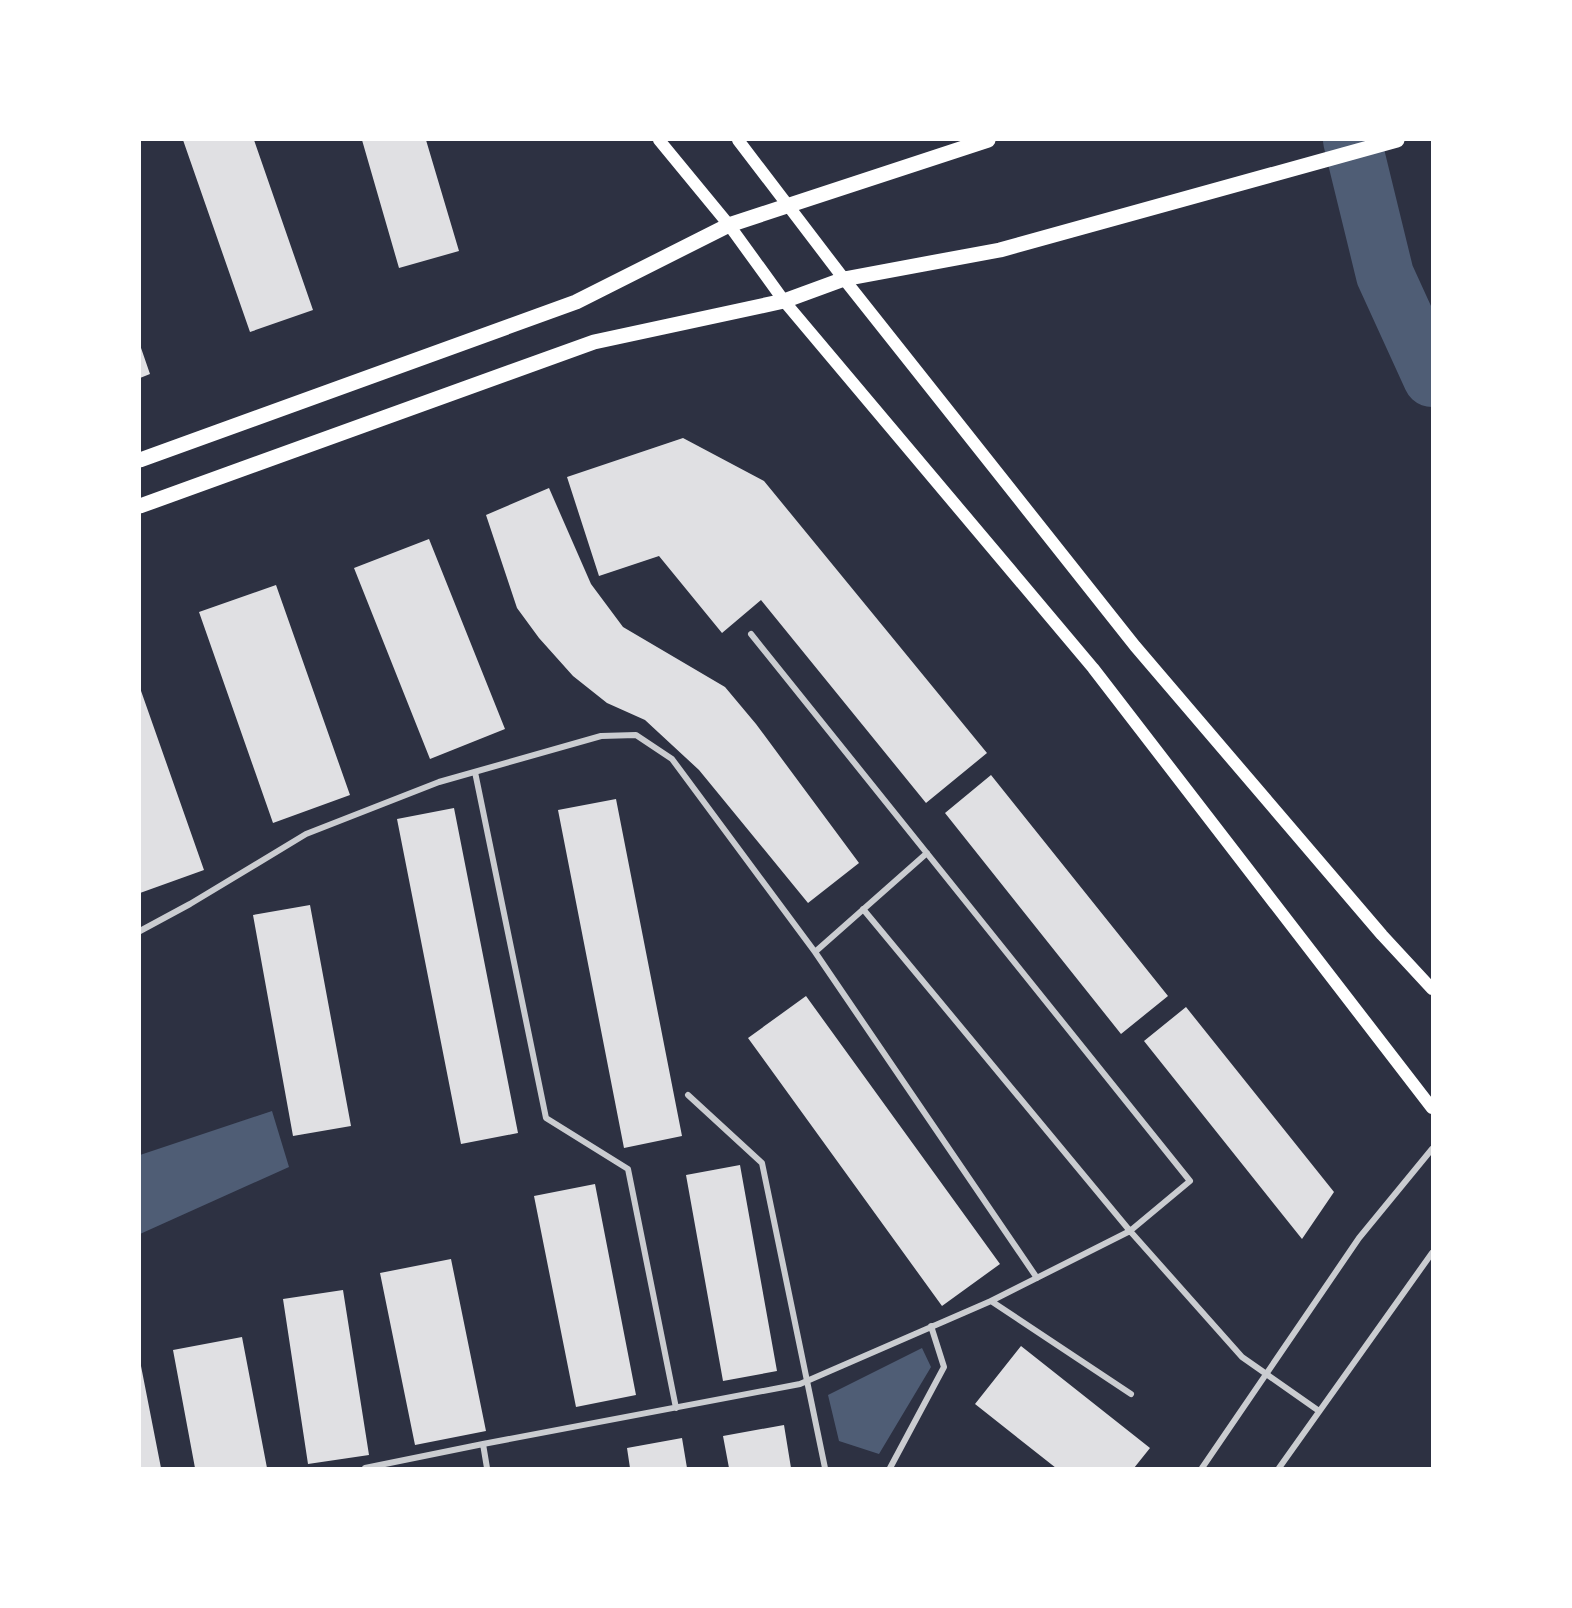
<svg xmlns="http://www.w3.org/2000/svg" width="1572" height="1608" viewBox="0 0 1572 1608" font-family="'Source Sans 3',sans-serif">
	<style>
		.water { fill: #4f5d75 }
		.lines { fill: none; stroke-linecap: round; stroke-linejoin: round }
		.river { stroke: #4f5d75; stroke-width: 58 }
		.building { fill: #e0e0e3 }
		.minor { stroke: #caccd0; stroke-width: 6 }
		.secondary { stroke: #fff; stroke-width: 12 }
		.primary { stroke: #fff; stroke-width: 15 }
	</style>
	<rect width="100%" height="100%" fill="#2d3142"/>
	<path class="water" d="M272 1111 289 1167 140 1234V1155Z
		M922 1348 931 1367 879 1454 839 1441 828 1395Z"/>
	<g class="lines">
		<path class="river" d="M1352 140 1385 275 1432 378"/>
	</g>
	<path class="building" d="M183 140H254L313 310 250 332Z
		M362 140H426L459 251 399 268Z
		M140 345 150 374 140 378Z
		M683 438 764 481 987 753 926 803 761 600 722 633 659 556 599 576 567 477Z
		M549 488 591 584 623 627 725 687 756 724 859 863 808 903 699 770 645 720 607 703 573 676 539 638 517 608 486 515Z
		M429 539 505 729 430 759 354 568Z
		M276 585 350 795 273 823 199 612Z
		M140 688 204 870 140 893Z
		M991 775 1168 996 1121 1034 945 813Z
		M616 799 682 1136 624 1148 558 810Z
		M454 808 518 1133 461 1144 397 819Z
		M310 905 351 1126 293 1136 253 915Z
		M806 996 1000 1264 942 1306 748 1038Z
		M1186 1007 1334 1192 1302 1239 1144 1041Z
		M740 1165 777 1371 723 1381 686 1175Z
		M595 1184 636 1395 576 1407 534 1196Z
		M451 1259 486 1431 415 1445 380 1273Z
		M343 1290 369 1455 308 1464 283 1299Z
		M242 1337 267 1468H195L173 1350Z
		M1021 1346 1150 1448 1134 1468H1056L975 1404Z
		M140 1366H141L161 1468H140Z
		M784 1425 791 1468H729L723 1436Z
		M682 1438 687 1468H630L627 1448Z"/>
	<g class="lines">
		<path class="minor" d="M475 772 546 1118 628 1169 676 1408
			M863 909 1130 1231 1242 1357 1319 1411
			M140 931 190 904 306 834 439 782 601 736 636 735 672 759 815 952 1037 1278
			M815 952 927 853
			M688 1095 762 1163 825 1468
			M991 1301 1131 1394
			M483 1444 487 1468
			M365 1468 483 1444 800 1384 991 1301 1130 1231 1190 1181 751 634
			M890 1468 944 1367 931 1326
			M1202 1468 1359 1238 1432 1149
			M1279 1468 1432 1253"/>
		<path class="secondary" d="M659 140 729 225 784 301 1093 668 1432 1108
			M738 140 844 279 1135 646 1382 935 1432 989"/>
		<path class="primary" d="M140 460 576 302 729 225 988 140
			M140 506 594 342 784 301 844 279 1000 250 1397 140"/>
	</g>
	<rect width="1572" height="1608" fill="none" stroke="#ffffff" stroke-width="282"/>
</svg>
